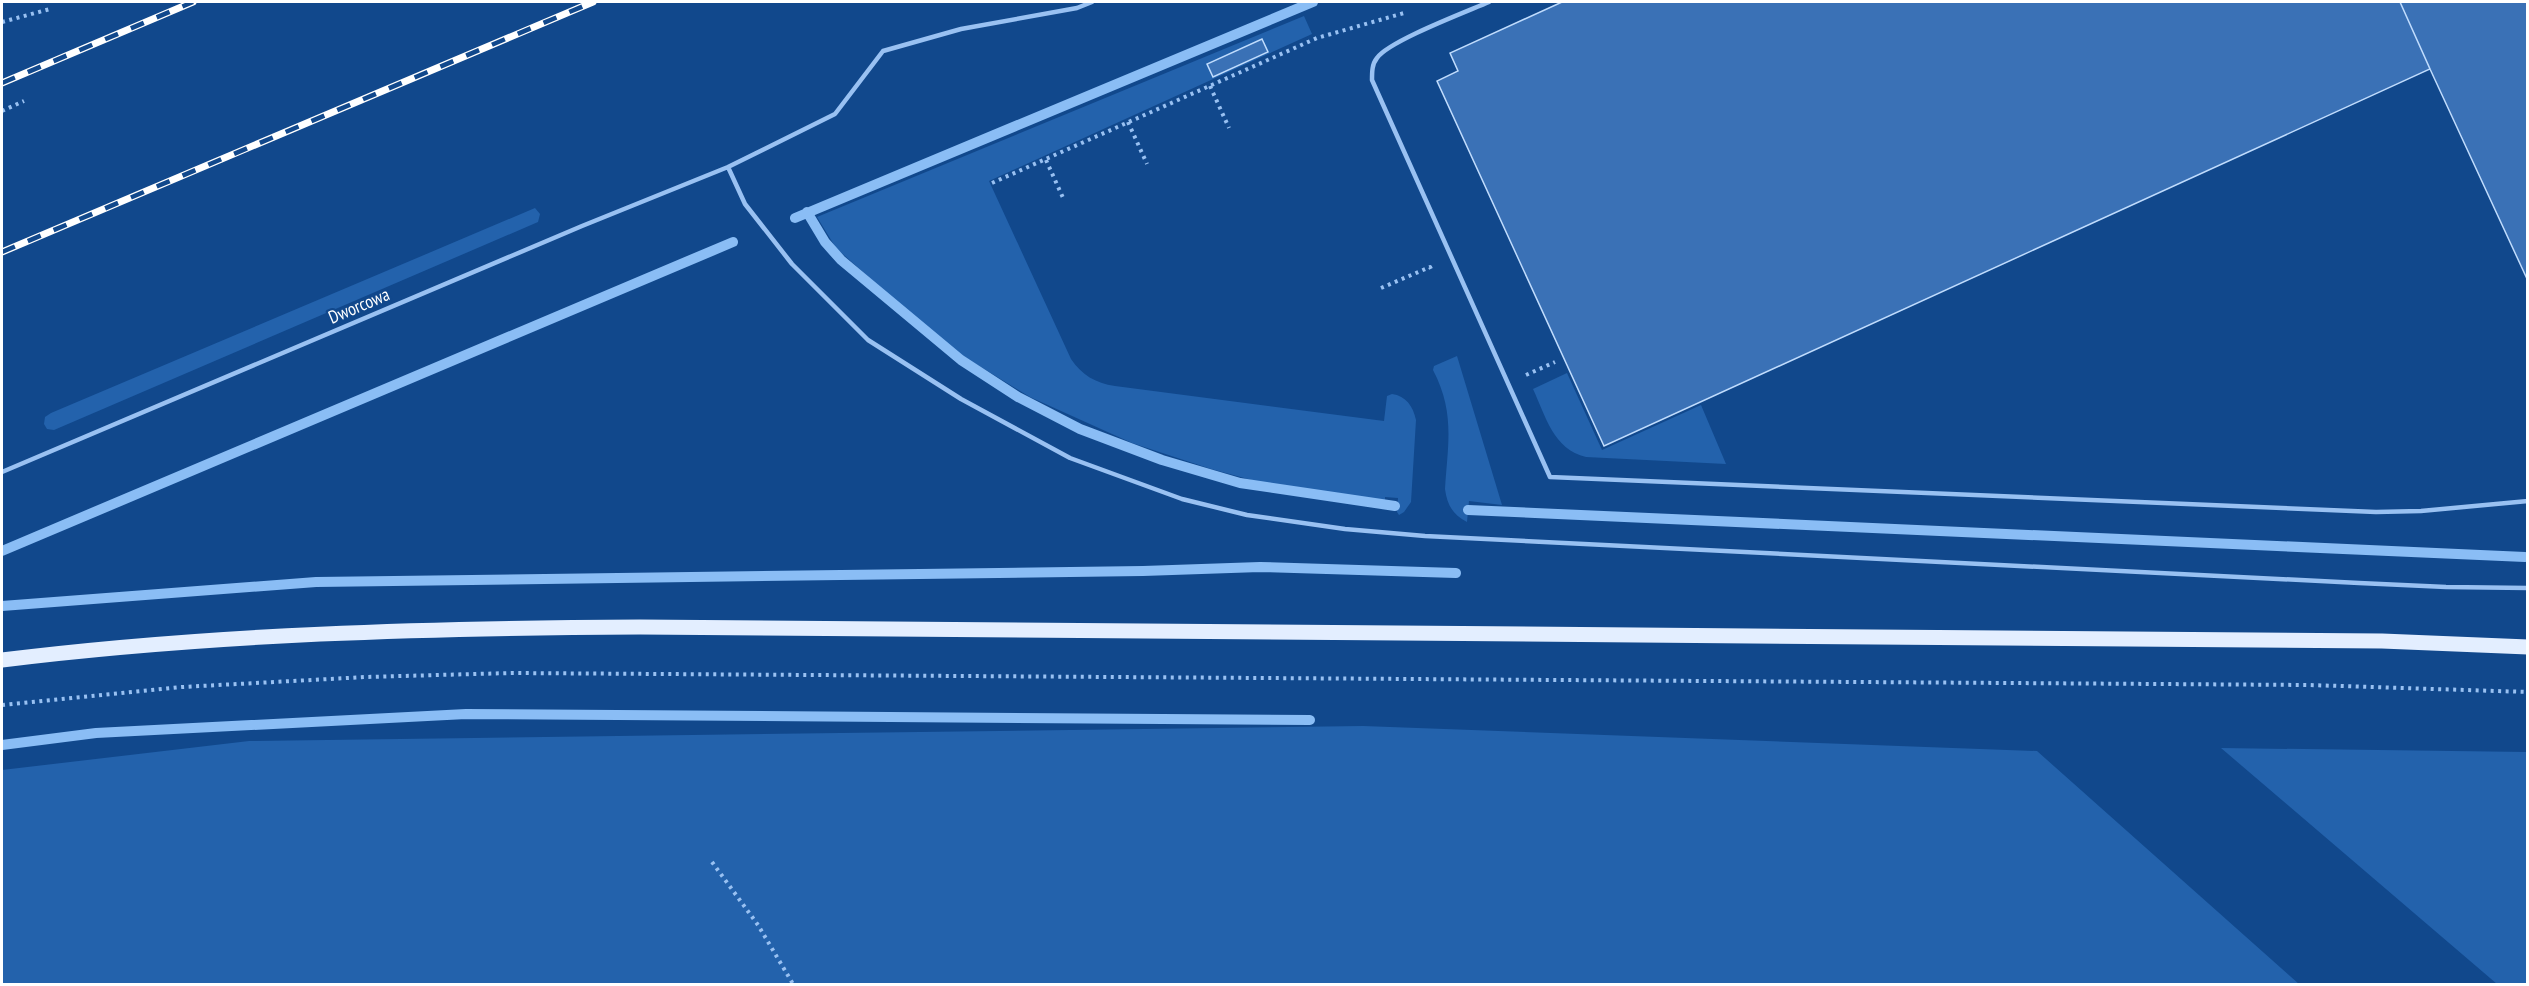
<svg xmlns="http://www.w3.org/2000/svg" width="2529" height="986" viewBox="0 0 2529 986" font-family="'PT Sans Narrow',sans-serif">
	<style>
		.green { fill: #2362ac }
		.lines { fill: none; stroke-linecap: round; stroke-linejoin: round }
		.stream { stroke: #8abdf5; stroke-width: 10 }
		.building { fill: #3a71b6; stroke: #c0dcfd; stroke-width: 1.5 }
		.path { stroke: #99c1f2; stroke-width: 4; stroke-dasharray: 3 4.5; stroke-linecap: butt }
		.lane { stroke: #99c1f2; stroke-width: 4.5 }
		.primary { stroke: #e3eeff; stroke-width: 15 }
		.rail-casing { stroke: #fff; stroke-width: 7 }
		.rail { stroke: #11488c; stroke-width: 4.5; stroke-dasharray: 14; stroke-linecap: butt }
		.labels { text-anchor: middle; stroke-width: 4.5; stroke-linejoin: round; paint-order: stroke }
		.street-label { font-size: 18px; fill: #fff; stroke: #11488c }
	</style>
	<rect width="100%" height="100%" fill="#11488c"/>
	<path class="green" d="M1304 16 1312 34 989 181 1071 359C1082 375 1095 383 1115 386L1384 421 1387 396 1392 394C1406 396 1413 406 1416 420L1411 502 1404 512 1399 515 1397 512 1398 498 1385 497V501L1259 482 1211 469 1132 443 1030 397 963 356 908 312 836 248 817 217Z
		M535 208 540 214 538 222 54 430 47 429 44 424 45 417 51 413Z
		M1457 356 1502 505 1469 501 1467 522C1453 515 1447 505 1445 489 1448 443 1455 412 1433 370L1434 366Z
		M1567 373 1602 450 1701 405 1726 464 1586 457C1553 449 1546 417 1533 389Z
		M1363 726 2037 751 2299 984H2V770L249 741Z
		M2221 748 2527 752V984H2497Z"/>
	<g class="lines">
		<path class="stream" d="M807 212 825 242 841 260 961 360 1018 397 1080 429 1162 460 1240 483 1395 506
			M795 218 1313 2
			M1468 510 2525 557
			M2 551 733 242
			M2 606 316 582 1143 571 1260 567 1456 573
			M2 745 96 733 466 714 1310 720"/>
	</g>
	<path class="building" d="M1562 2H2400L2430 69 1604 446 1437 81 1458 71 1450 53Z
		M2400 2H2528V281L2430 69Z
		M1262 39 1268 52 1213 77 1207 64Z"/>
	<g class="lines">
		<path class="path" d="M2 22 50 9
			M1210 86 1229 128
			M2 111 24 101
			M1128 122 1147 164
			M1046 160 1064 200
			M992 183 1317 38 1404 13
			M1381 288 1430 267 1431 269
			M1526 375 1555 362
			M2 705 182 687 366 677 511 673 2309 685 2528 692
			M712 862 758 925 793 984"/>
		<path class="lane" d="M1489 2C1466 12 1389 41 1377 58 1372 64 1372 72 1372 80L1550 477 2376 512 2421 511 2528 501
			M728 167 745 204 792 264 868 340 961 399 1070 458 1182 499 1247 515 1345 529 1425 536 2359 583 2446 587 2528 588
			M2 472 582 226 728 167 835 114 883 51 961 29 1077 8 1092 2"/>
		<path class="primary" d="M2 660C213 634 427 628 640 627L2382 641 2528 647"/>
		<defs>
			<path id="rail" d="M2 83 193 2
				M2 252 593 2"/>
		</defs>
		<use href="#rail" class="rail-casing"/>
		<use href="#rail" class="rail"/>
	</g>
	<g class="labels">
		<g class="street-label">
			<text transform="translate(359 306) rotate(-23)" y="6">Dworcowa</text>
		</g>
	</g>
	<rect width="2529" height="986" fill="none" stroke="#ffffff" stroke-width="6"/>
</svg>
